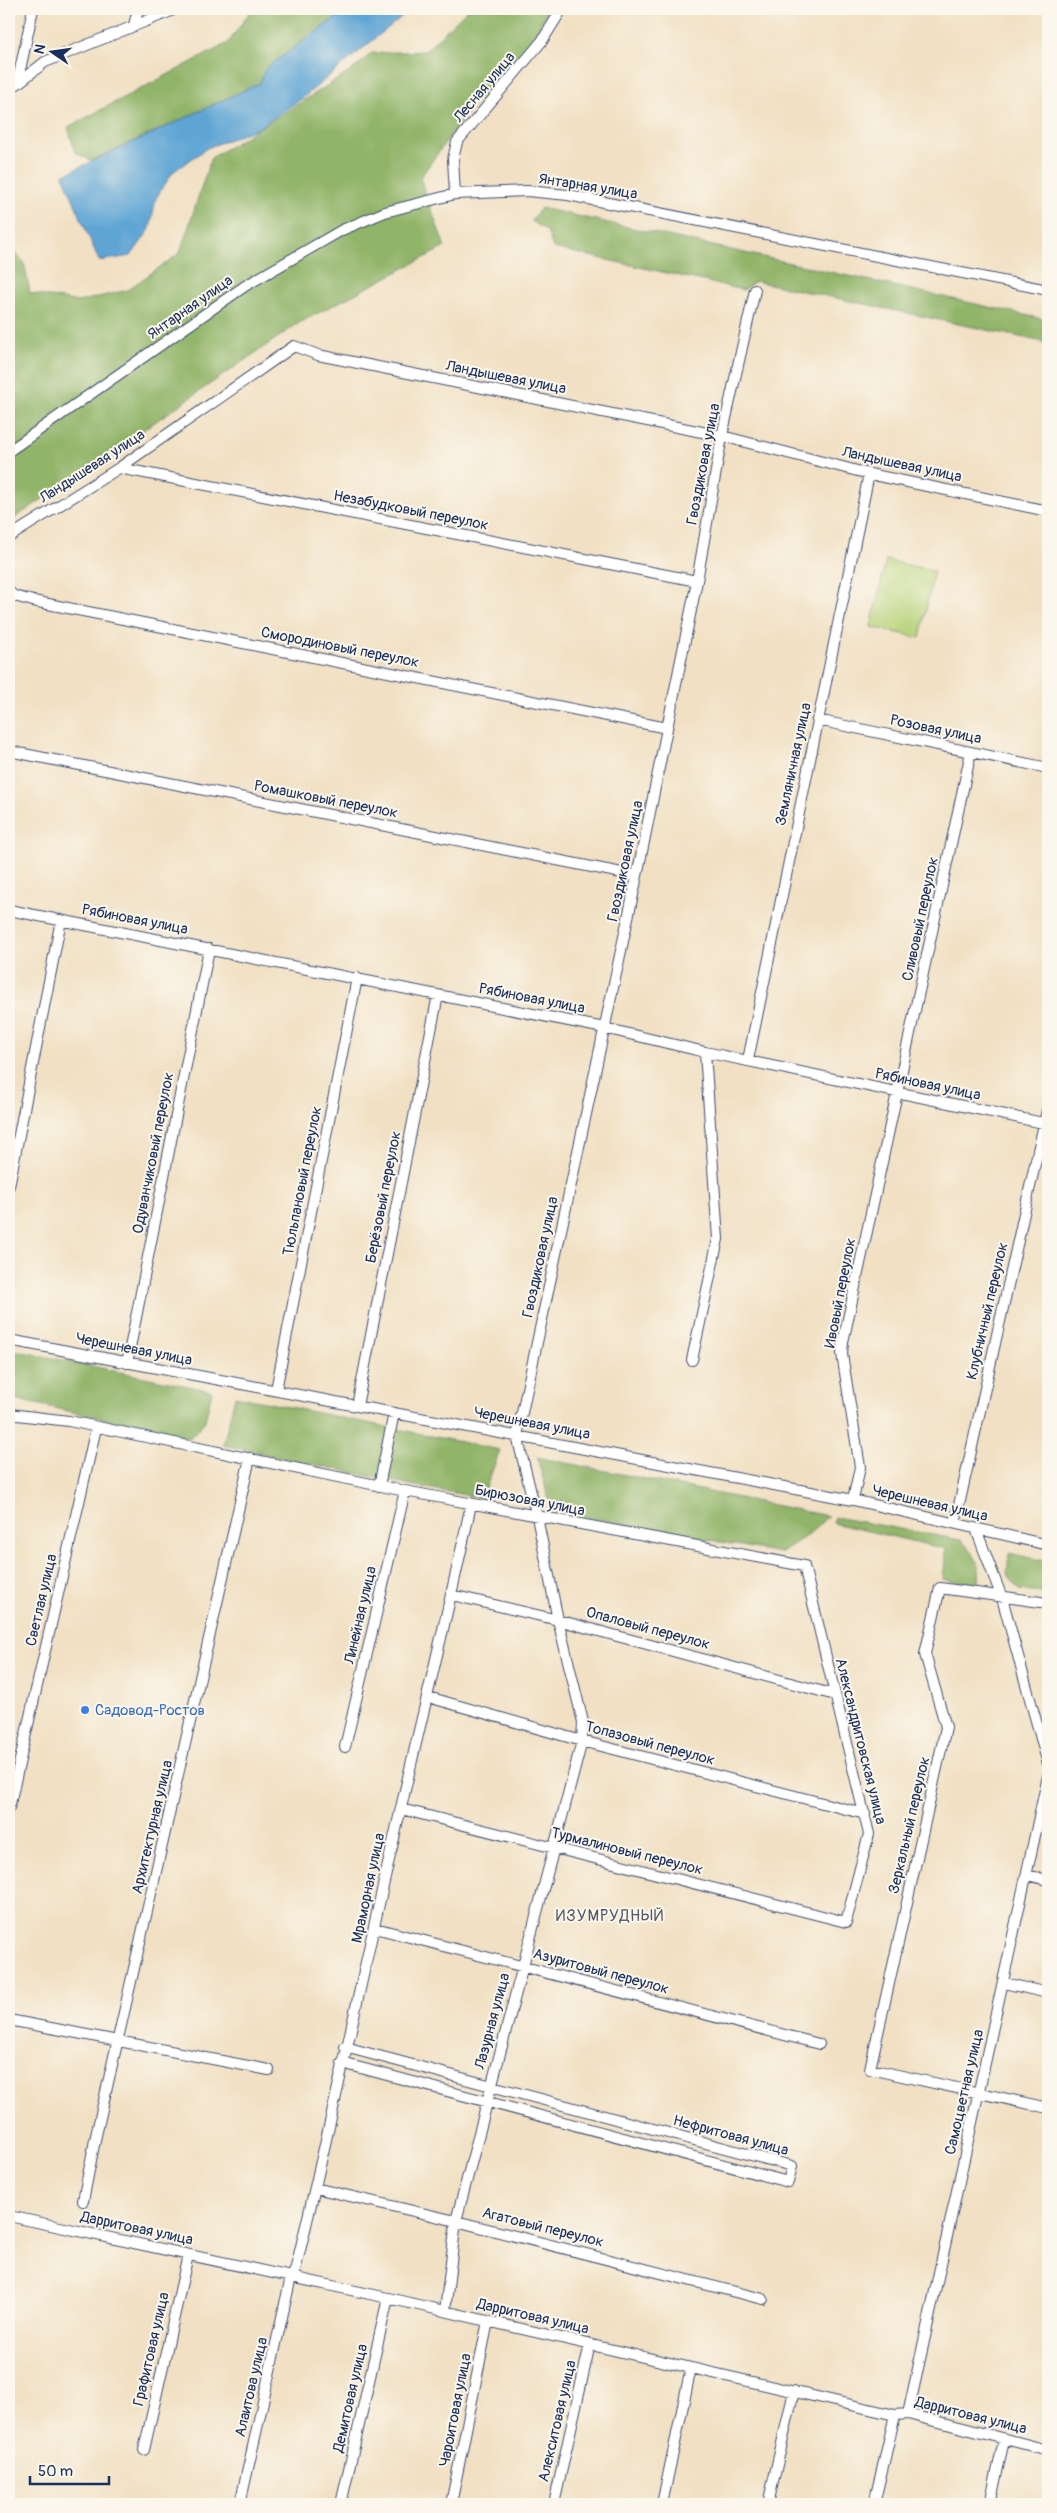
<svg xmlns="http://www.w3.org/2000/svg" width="1057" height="2513" viewBox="0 0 1057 2513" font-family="Pangolin,sans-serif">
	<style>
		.green { fill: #b6d278; stroke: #68806b }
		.forest { fill: #90b468; stroke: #567263 }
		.water { fill: #5ea5d4; stroke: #3c6a99 }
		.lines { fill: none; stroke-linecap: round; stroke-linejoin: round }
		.minor-casing { stroke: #3b4a6d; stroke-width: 12 }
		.minor { stroke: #fff; stroke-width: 10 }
		.shop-dot { fill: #3f7fe0; stroke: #fbf7ec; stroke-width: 2 }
		.labels { text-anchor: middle; stroke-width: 4; stroke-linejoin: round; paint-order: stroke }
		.street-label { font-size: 15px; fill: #1b2f5e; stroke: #fbf7ec }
		.shop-label { font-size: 15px; fill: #366cbe; stroke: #fbf7ec; text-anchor: start }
		.neighbourhood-label { font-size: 16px; letter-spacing: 1px; fill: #555766; stroke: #fbf7ec }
	</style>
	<rect width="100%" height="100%" fill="#fbf7ec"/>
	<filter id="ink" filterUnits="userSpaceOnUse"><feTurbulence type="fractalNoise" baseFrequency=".02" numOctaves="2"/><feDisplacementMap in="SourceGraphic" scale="10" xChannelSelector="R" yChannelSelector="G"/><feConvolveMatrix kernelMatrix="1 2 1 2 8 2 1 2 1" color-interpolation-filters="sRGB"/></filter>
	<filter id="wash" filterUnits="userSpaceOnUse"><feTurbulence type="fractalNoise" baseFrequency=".0096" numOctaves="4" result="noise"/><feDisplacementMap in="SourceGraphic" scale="20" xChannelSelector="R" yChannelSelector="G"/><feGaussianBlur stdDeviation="1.12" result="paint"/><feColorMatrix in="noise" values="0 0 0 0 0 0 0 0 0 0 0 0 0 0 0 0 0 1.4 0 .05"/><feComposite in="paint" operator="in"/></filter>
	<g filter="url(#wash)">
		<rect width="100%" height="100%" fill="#f1e0c3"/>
		<path class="green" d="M886 560 934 571 920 638 871 627Z"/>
		<path class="forest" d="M252 9H348L266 68 260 83 91 161 75 152 68 127 228 43Z
			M468 9H549L531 41 473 104 420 178 445 247 299 323 9 522V246L24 262 30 293 78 302 127 290 180 253 211 158 351 71 372 53 425 51Z
			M541 208 1048 320V343L755 281 744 290 553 248 547 231 531 221Z
			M9 1349 212 1391 205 1421 190 1438 9 1398Z
			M235 1396 500 1450 482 1498 415 1486 223 1445Z
			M537 1457 828 1516 809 1534 780 1553 552 1511Z
			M835 1517 961 1540C977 1556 981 1564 979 1587L943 1579 946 1549 833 1523Z
			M1009 1553 1048 1562V1594L1019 1590 1007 1574Z"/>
		<path class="water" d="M348 9H407L405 14 300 100 258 128 207 148 173 172 156 198 150 229 131 256 99 261 63 175 260 83 266 68Z"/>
	</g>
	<g filter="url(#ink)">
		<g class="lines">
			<defs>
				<path id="minor" d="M134 25 138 9
					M17 84 45 62 176 9
					M17 84 33 9
					M455 194 453 159 457 142 542 41 562 9
					M9 451 245 286 342 230 385 212 455 194 527 191 568 195 1048 290
					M119 468 697 581
					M9 537 119 468 294 346 318 355 722 436 869 474 1048 511
					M9 592 14 596 33 601 667 728
					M817 720 1048 768
					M9 751 637 876
					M9 910 604 1028 705 1052 1048 1124
					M748 1060 869 474
					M9 1186 61 920
					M9 1340 853 1500 1048 1545
					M692 1360 718 1239 705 1052
					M127 1363 209 949
					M276 1390 357 978
					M357 1406 438 995
					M9 1414 69 1421 405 1491 804 1566 869 1834 846 1922 401 1809
					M379 1486 394 1413
					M853 1500 860 1467 842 1354 843 1342 971 752
					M955 1523 1048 1106
					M976 1529 1002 1598 1048 1764
					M452 1595 558 1620 835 1695
					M1048 1603 940 1588 925 1654 946 1727 870 2069 1048 2108
					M428 1697 582 1741 865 1814
					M345 1747 405 1491
					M9 1808 96 1428
					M1027 1875 1048 1880
					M375 1928 819 2044
					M1004 1983 1048 1993
					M9 2020 269 2070
					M342 2063 788 2182 792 2166 345 2047
					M315 2188 456 2221 763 2299
					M83 2201 95 2140 250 1458
					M9 2216 388 2298 895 2415 908 2414 1048 2450
					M445 2311 456 2221 582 1741 583 1722 558 1620 537 1517 517 1436 637 876 697 581 722 436 755 290
					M908 2414 1048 1776
					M144 2450 188 2255
					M240 2504 291 2277 295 2271C333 2117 365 1962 401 1808 424 1706 450 1606 471 1504
					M341 2504 388 2298
					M451 2504 488 2321
					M554 2504 590 2344
					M662 2504 691 2368
					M768 2504 794 2391
					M874 2504 895 2415
					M990 2504 1004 2440"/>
			</defs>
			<use href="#minor" class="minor-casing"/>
			<use href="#minor" class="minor"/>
		</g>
	</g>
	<circle class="shop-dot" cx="85" cy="1710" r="5"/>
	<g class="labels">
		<g class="street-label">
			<text transform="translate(484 87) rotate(-50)" y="5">Лесная улица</text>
			<text transform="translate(588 186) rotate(9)" y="5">Янтарная улица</text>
			<text transform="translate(190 307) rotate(-35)" y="5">Янтарная улица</text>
			<text transform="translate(506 377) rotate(11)" y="5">Ландышевая улица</text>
			<text transform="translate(703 464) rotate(-79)" y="5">Гвоздиковая улица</text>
			<text transform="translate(902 464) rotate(12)" y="5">Ландышевая улица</text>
			<text transform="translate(92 466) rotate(-33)" y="5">Ландышевая улица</text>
			<text transform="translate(411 510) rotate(11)" y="5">Незабудковый переулок</text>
			<text transform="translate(340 647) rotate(11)" y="5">Смородиновый переулок</text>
			<text transform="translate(936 729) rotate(12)" y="5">Розовая улица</text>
			<text transform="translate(793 764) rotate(-78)" y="5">Земляничная улица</text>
			<text transform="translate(326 799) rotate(11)" y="5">Ромашковый переулок</text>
			<text transform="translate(625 861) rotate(-78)" y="5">Гвоздиковая улица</text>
			<text transform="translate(135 919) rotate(11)" y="5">Рябиновая улица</text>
			<text transform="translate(920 919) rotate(-78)" y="5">Сливовый переулок</text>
			<text transform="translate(532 998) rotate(11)" y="5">Рябиновая улица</text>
			<text transform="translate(928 1084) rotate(12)" y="5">Рябиновая улица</text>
			<text transform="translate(153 1153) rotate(-79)" y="5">Одуванчиковый переулок</text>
			<text transform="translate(302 1181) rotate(-79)" y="5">Тюльпановый переулок</text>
			<text transform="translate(383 1197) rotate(-79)" y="5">Берёзовый переулок</text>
			<text transform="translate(540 1257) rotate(-78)" y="5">Гвоздиковая улица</text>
			<text transform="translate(840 1293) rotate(-79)" y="5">Ивовый переулок</text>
			<text transform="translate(987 1311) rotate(-77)" y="5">Клубничный переулок</text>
			<text transform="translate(134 1349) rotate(11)" y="5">Черешневая улица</text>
			<text transform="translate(532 1423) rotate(11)" y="5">Черешневая улица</text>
			<text transform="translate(530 1500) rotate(11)" y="5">Бирюзовая улица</text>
			<text transform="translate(930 1503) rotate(13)" y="5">Черешневая улица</text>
			<text transform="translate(41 1600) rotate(-77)" y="5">Светлая улица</text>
			<text transform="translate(360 1615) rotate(-77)" y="5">Линейная улица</text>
			<text transform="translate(648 1628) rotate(15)" y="5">Опаловый переулок</text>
			<text transform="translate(861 1741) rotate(76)" y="5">Александритовская улица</text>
			<text transform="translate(650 1743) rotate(15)" y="5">Топазовый переулок</text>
			<text transform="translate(909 1825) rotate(-77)" y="5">Зеркальный переулок</text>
			<text transform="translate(152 1827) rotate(-77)" y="5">Архитектурная улица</text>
			<text transform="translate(627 1851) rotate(14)" y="5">Турмалиновый переулок</text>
			<text transform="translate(368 1888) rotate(-78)" y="5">Мраморная улица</text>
			<text transform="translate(601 1971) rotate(15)" y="5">Азуритовый переулок</text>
			<text transform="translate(492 2021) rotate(-75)" y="5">Лазурная улица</text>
			<text transform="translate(964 2092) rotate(-77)" y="5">Самоцветная улица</text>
			<text transform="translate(731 2135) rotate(15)" y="5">Нефритовая улица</text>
			<text transform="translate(543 2227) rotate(14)" y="5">Агатовый переулок</text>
			<text transform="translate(137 2228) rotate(12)" y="5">Дарритовая улица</text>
			<text transform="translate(533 2316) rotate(13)" y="5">Дарритовая улица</text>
			<text transform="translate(151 2349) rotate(-77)" y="5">Графитовая улица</text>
			<text transform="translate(251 2387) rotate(-77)" y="5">Алаитова улица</text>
			<text transform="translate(350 2398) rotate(-77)" y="5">Демитовая улица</text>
			<text transform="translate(455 2410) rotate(-79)" y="5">Чароитовая улица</text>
			<text transform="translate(971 2415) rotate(14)" y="5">Дарритовая улица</text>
			<text transform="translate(557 2421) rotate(-77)" y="5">Алекситовая улица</text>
		</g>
		<g class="shop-label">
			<text x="95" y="1715">Садовод-Ростов</text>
		</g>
		<g class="neighbourhood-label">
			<text x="610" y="1921">ИЗУМРУДНЫЙ</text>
		</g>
	</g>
	<rect width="1057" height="2513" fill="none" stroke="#fbf7ec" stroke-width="30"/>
	<g transform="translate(52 52) rotate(283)" stroke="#fbf7ec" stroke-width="4" paint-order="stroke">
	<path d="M0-4L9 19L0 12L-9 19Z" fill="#1b2f5e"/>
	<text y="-8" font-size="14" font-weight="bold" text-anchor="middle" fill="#1b2f5e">N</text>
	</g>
	<path d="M30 2476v8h79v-8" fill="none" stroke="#1b2f5e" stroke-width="2.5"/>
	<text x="38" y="2476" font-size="15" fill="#1b2f5e" stroke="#fbf7ec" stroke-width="4" paint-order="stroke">50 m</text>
</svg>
